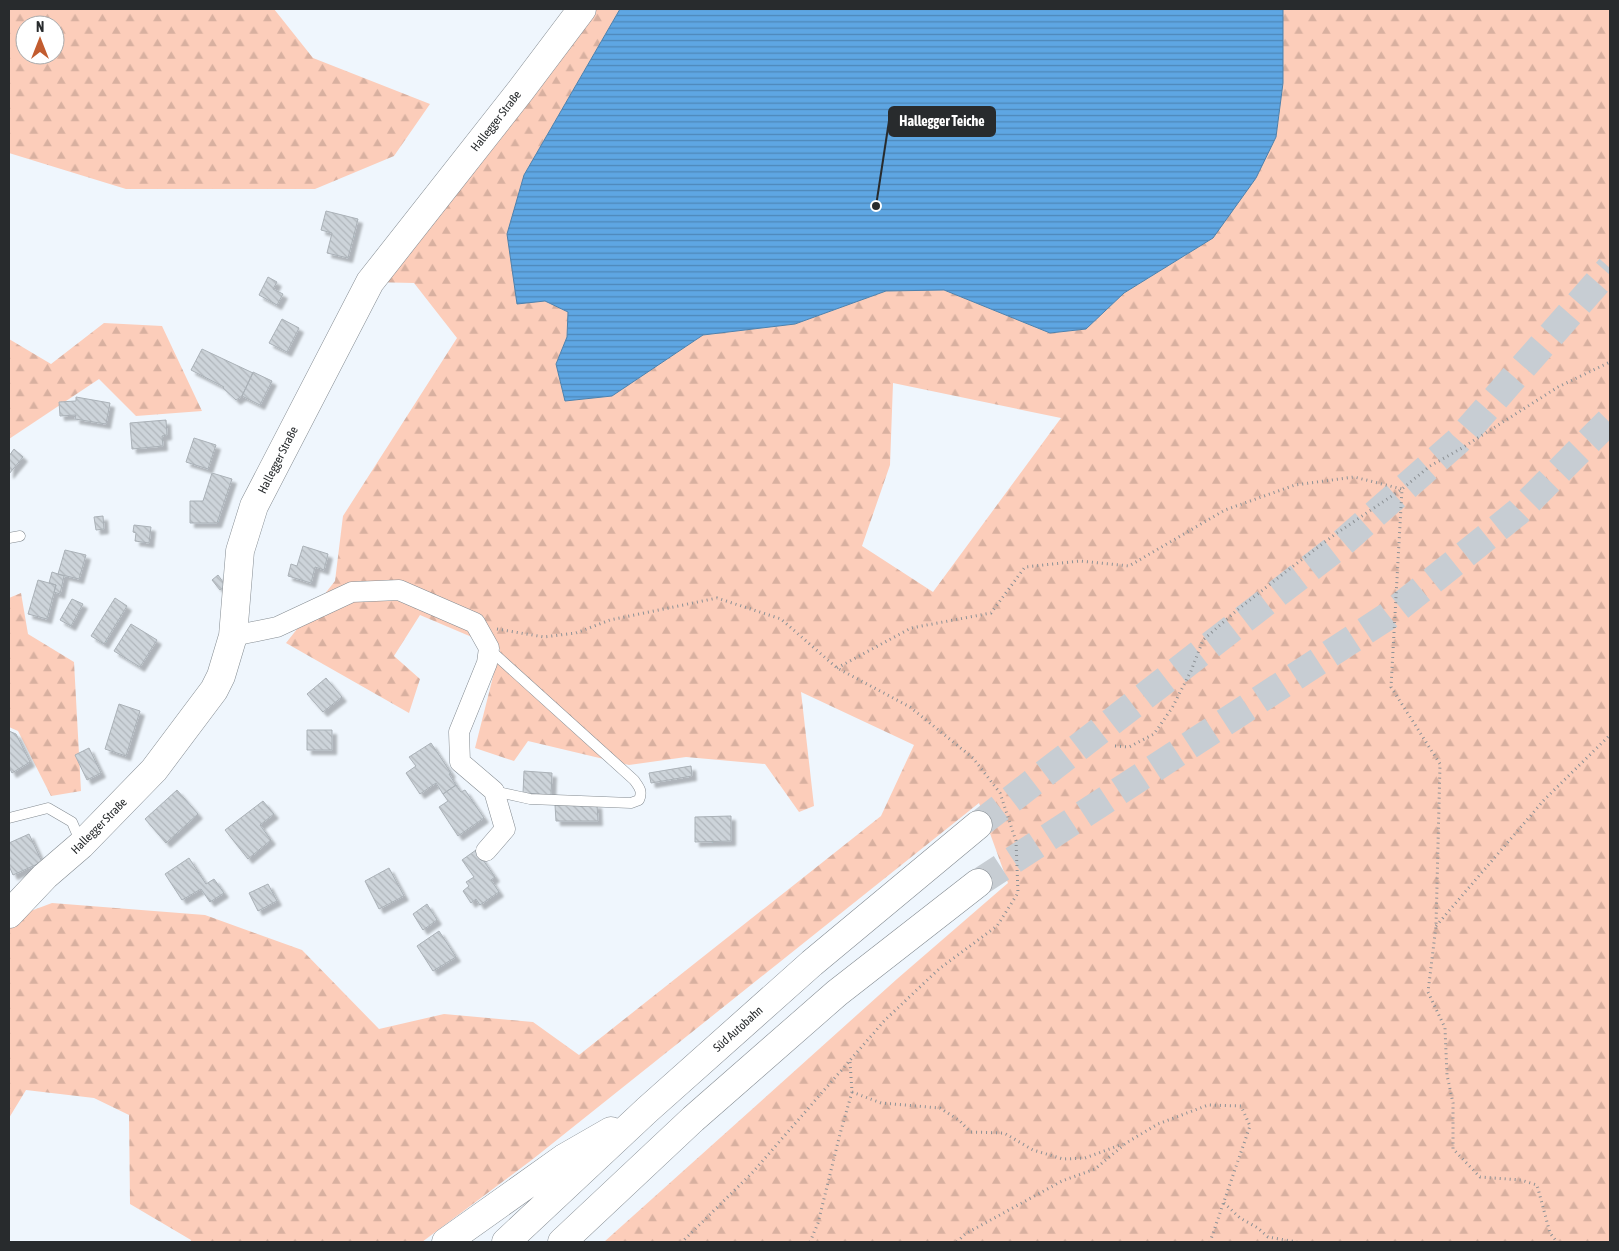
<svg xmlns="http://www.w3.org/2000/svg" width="1619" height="1251" viewBox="0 0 1619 1251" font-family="'Asap Condensed',sans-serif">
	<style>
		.forest { fill: url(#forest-firs); fill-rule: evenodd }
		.water { fill: url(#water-rules); stroke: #4e81ac }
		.building { fill: url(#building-back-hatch); stroke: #aab1b7; filter: url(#shadow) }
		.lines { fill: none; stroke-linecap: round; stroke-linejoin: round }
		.highway-tunnel { stroke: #c7cdd3; stroke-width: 28; stroke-dasharray: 28 14; stroke-linecap: butt }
		.lane-casing { stroke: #848b91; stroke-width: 11 }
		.street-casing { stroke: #848b91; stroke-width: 21 }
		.secondary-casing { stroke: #848b91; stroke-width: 29 }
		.highway-casing { stroke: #848b91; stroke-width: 29 }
		.path { stroke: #8c9195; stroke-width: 3; stroke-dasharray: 1 4; stroke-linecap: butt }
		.lane { stroke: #fff; stroke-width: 10 }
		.street { stroke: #fff; stroke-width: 20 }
		.secondary { stroke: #fff; stroke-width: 28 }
		.highway { stroke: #fff; stroke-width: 28 }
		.labels { text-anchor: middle; stroke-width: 4.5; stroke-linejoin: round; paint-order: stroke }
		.street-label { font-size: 12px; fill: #282b2d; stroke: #fff }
		.leader { fill: none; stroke: #282b2d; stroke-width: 2 }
		.callout-dot { fill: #282b2d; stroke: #fff; stroke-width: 2 }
		.callout { fill: #282b2d; stroke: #282b2d; stroke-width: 2 }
		.callout-label { font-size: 14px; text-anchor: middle; font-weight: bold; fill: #fff }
	</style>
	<defs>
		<pattern id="forest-firs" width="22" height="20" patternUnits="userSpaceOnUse" patternTransform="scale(1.25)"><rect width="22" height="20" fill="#fccdba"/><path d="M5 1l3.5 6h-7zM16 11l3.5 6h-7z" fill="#d8b0a0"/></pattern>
		<pattern id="water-rules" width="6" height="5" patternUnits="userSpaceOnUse" patternTransform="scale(1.25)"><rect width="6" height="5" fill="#5ea6e3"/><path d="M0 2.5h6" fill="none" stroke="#4e87b8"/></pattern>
		<pattern id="building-back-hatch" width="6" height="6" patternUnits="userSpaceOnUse" patternTransform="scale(1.25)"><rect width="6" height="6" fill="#cdd4da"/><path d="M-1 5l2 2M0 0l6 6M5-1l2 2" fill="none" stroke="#b0b6bb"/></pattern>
		<filter id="shadow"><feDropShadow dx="4.5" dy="4.5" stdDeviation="1" flood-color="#0004"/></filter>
	</defs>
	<rect width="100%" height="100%" fill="#eff6fd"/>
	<path class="forest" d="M9 9H274L313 58 430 104 394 156 315 189H126L9 153ZM25 25H55V55H25Z
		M582 9H620L524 175 545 301 568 312 567 337 556 364 565 401 612 396 703 335 795 324 886 291 944 290 1050 333 1086 329 1124 293 1213 238 1276 137 1283 83V9H1610V1242H604L897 979 1008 883 979 803 533 1159 422 1242H191V1240L130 1204 129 1115 94 1098 26 1090 9 1118V927L20 915 52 903 205 915 302 950 379 1029 444 1014 533 1022 579 1055 881 816 914 745 801 692 814 806 799 812 765 764 686 757 629 765 528 741 514 761 475 748 500 649 420 615 394 656 420 679 409 713 286 643 335 581 343 516 457 338 414 283 370 282ZM893 383 1061 418 933 592 862 546 890 465Z
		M104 323 162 326 202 411 136 416 99 379 9 439V339L51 364Z
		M21 593 28 634 74 662 81 791 51 796 18 731 9 727V598Z"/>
	<path class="water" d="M620 9H1283V83L1276 137 1256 178 1213 238 1124 293 1086 329 1050 333 944 290 886 291 795 324 703 335 612 396 565 401 556 364 567 337 568 312 545 301 517 304 507 234 524 175Z"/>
	<path class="building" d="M326 211 358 219 348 258 327 253 332 233 321 230Z
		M268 277 277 282 273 289 283 294 277 305 259 295Z
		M282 319 299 328 287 352 269 343Z
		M202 349 253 373 242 396 236 400 223 388 224 387 191 370Z
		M253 372 272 381 260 405 242 396Z
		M76 397 110 403 106 424 75 419 76 415 60 416 59 402 76 401Z
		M166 420 167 435 162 436 163 446 132 449 130 423Z
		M194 438 216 445 208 469 186 462Z
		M14 449 23 457 9 474V456Z
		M212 473 232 479 217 523H190V501H203Z
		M103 516 104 529 96 530 94 517Z
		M134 525 151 527 149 543 135 541 136 533 133 532Z
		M303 546 328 554 324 570 315 567 311 583 288 576 291 564 297 566Z
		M65 550 86 555 79 579 58 574Z
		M52 572 64 576 60 594 54 592 56 585 49 583Z
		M218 575 226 586 220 590 212 580Z
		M38 580 56 585 47 619 28 614Z
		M115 598 127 606 104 644 91 636Z
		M72 599 83 604 71 626 60 620Z
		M131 624 157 640 140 667 114 651Z
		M326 678 342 697 323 712 307 694Z
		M119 704 140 711 126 756 105 749Z
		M307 730H332V750H307Z
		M9 731 16 734 30 762 12 773 9 767Z
		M431 743 451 773 449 774 456 785 443 794 436 783 420 794 406 773 416 766 409 757Z
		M89 748 101 773 87 780 75 755Z
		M691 766 692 776 651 783 649 773Z
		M524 771 552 773 551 795 523 793Z
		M456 785 461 792 465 790 484 818 458 836 439 807 448 801 443 794Z
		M177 790 198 814 166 843 145 819Z
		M263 801 274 814 260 825 271 840 248 859 225 830Z
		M597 804 598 821H556L555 805Z
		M731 816V841L695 842V817Z
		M29 834 42 862 13 875 9 866V843Z
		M476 850 495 877 491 880 499 892 480 905 476 899 471 903 463 891 469 886 466 882 474 877 462 860Z
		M189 858 206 884 214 879 224 893 210 902 201 889 182 900 165 874Z
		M389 868 404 896 379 909 365 881Z
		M268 884 277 901 258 911 249 893Z
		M427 904 437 920 423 930 413 914Z
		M439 931 456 957 433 971 417 946Z"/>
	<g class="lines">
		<path class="highway-tunnel" d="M978 825 1340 545 1458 441 1610 268
			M978 883 1388 616 1518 512 1610 420"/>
		<defs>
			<path id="lane" d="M9 538 20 536
				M489 649 634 780C639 787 643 791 639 800L631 803 530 799 494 791
				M9 818 48 808 72 822 81 843"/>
			<path id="street" d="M233 636 277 627 352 592 399 590 475 623 489 648 487 663 459 732 460 762 494 791 505 829 486 851"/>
			<path id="secondary" d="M9 914 45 876 81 845 154 770 214 690 221 676 233 636 240 551 254 506 370 282 521 90 582 9"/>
			<path id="highway" d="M446 1242 564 1158 611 1131
				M506 1242 647 1110 812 963 978 825
				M562 1242 693 1119 837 993 978 883"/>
		</defs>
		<use href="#lane" class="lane-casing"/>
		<use href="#street" class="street-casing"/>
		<use href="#secondary" class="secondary-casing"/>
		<use href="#highway" class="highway-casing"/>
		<path class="path" d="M497 629 544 637 576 633 610 620 717 598 781 619 837 668 910 707 973 758 1000 793 1016 841 1018 893 997 926 939 969 885 1020 753 1172 682 1242
			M837 668 911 628 991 613 1025 567 1080 561 1129 566 1225 510 1295 485 1354 477 1402 489 1391 687 1440 764 1436 926 1428 992 1445 1028 1447 1075 1453 1103V1149L1480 1177 1521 1180 1537 1185 1550 1233 1557 1242
			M1115 746 1129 747 1154 734 1172 708 1191 671 1203 640 1236 611 1283 574 1334 535 1402 489 1430 466 1462 448 1558 387 1610 362
			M1436 926 1544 800 1610 735
			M852 1092 881 1103 940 1108 960 1121 970 1132 1004 1133 1033 1150 1063 1159 1085 1158 1123 1144
			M1224 1203 1240 1218 1258 1228 1268 1237 1297 1242
			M810 1242 818 1223 840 1134 852 1092 850 1062
			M957 1242 965 1234 1062 1181 1095 1169 1126 1143 1158 1124 1208 1105 1241 1106 1250 1126 1210 1242"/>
		<use href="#lane" class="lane"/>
		<use href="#street" class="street"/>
		<use href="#secondary" class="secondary"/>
		<use href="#highway" class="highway"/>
	</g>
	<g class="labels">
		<g class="street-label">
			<text transform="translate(496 121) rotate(-52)" y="4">Hallegger Straße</text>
			<text transform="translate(278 460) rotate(-63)" y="4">Hallegger Straße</text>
			<text transform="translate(99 826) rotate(-45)" y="4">Hallegger Straße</text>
			<text transform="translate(738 1029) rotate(-42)" y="4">Süd Autobahn</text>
		</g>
	</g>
	<path class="leader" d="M876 206L889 121"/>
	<circle class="callout-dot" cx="876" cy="206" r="5"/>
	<rect class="callout" x="889" y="107" width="106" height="29" rx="5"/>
	<g class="callout-label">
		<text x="942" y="126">Hallegger Teiche</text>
	</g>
	<rect width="1619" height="1251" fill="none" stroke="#282b2d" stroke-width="20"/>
	<g transform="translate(40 40)"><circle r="24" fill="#ffffff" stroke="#a9aaab"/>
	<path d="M0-4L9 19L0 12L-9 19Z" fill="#c25c2f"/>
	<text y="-8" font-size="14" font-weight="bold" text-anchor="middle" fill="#282b2d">N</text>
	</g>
</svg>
